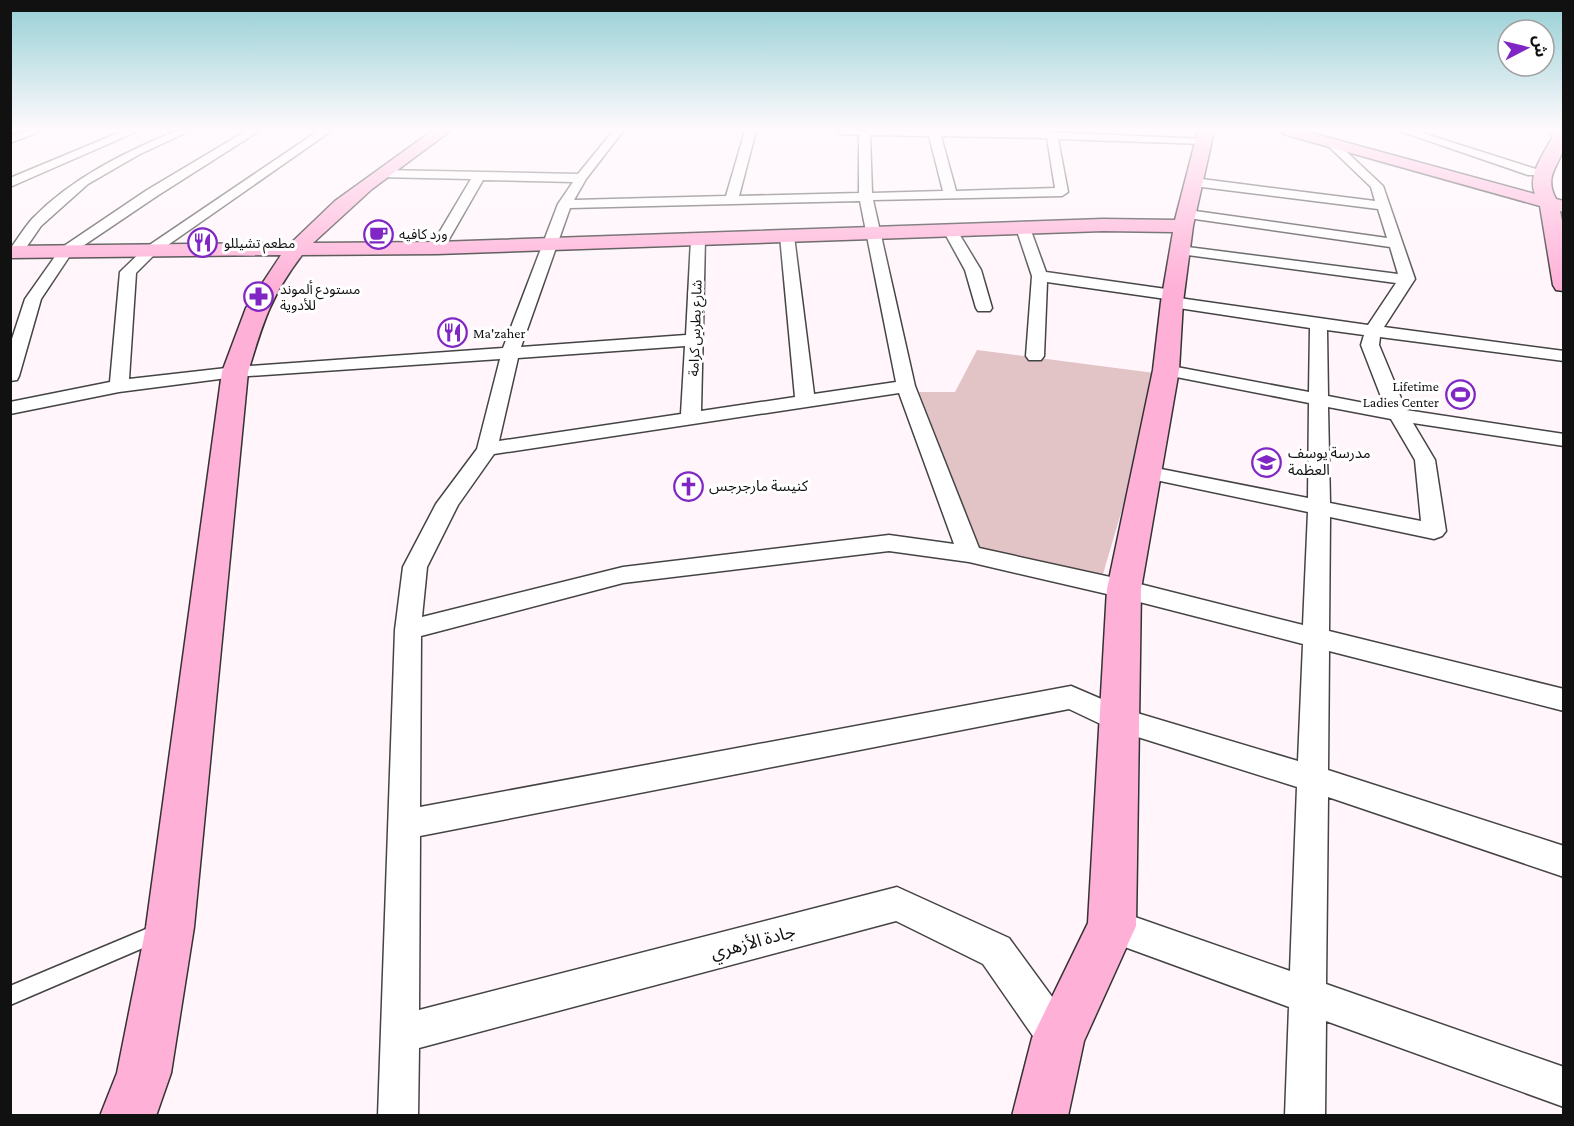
<svg xmlns="http://www.w3.org/2000/svg" width="1574" height="1126" viewBox="0 0 1574 1126" font-family="'Crimson Pro','Noto Sans Arabic',serif">
	<style>
		.cemetery { fill: #e3c4c6 }
		.lines { fill: none; stroke-linecap: round; stroke-linejoin: round }
		.lane-casing { stroke: #444; stroke-width: 3 }
		.street-casing { stroke: #444; stroke-width: 3 }
		.secondary-casing { stroke: #333; stroke-width: 3 }
		.lane { fill: #fff; fill-rule: evenodd }
		.street { fill: #fff; fill-rule: evenodd }
		.secondary { fill: #ffb0d7; fill-rule: evenodd }
		.labels { text-anchor: middle; stroke-width: 6; stroke-linejoin: round; paint-order: stroke }
		.far-poi-label { font-size: 14px; fill: #111; stroke: #fff; text-anchor: start }
		.far-street-label { font-size: 14px; fill: #111; stroke: #fff }
		.poi-label { font-size: 15px; fill: #111; stroke: #fff; text-anchor: start }
		.near-street-label { font-size: 18px; fill: #111; stroke: #fff }
	</style>
	<rect width="100%" height="100%" fill="#fff5fb"/>
	<path class="cemetery" d="M977 350 1162 374 1103 574 980 549 919 392H955Z"/>
	<g class="lines">
		<defs>
			<path id="lane" d="M158 924 164 927 167 933 164 939 10 1005V986Z"/>
			<path id="street" d="M26 131H41L10 143V136Z
				M123 131H138L10 187V178Z
				M176 131H190L140 154 88 184 41 226 21 255H11L10 249C17 240 24 228 32 219 72 178 123 153 176 131Z
				M246 131H259L157 196 71 254 41 299 19 376 17 380 10 381V345L25 299 61 248 147 190Z
				M318 131H331L155 254 136 273 129 379 235 367 503 348 558 204 573 182 483 180 444 248 437 252 430 248 471 179 378 177 376 174 378 171 382 170 578 174 613 131H623L586 179 574 200 726 196 745 131H756L739 196 859 193V135L841 134 836 131H1021L1208 139V143L1204 144 1058 139 1068 192 1062 196 873 200 915 386 979 548 1124 580 1303 625 1308 512 1146 478 1138 477 1135 472 1138 467 1146 466 1308 498 1309 403 1166 375 1160 374 1157 370 1160 366 1166 365 1309 392 1310 328 1172 307 1166 305 1164 302 1166 299 1047 282 1044 356 1041 360H1029L1026 356 1032 276 1016 228 1023 224 1030 228 1046 272 1173 290 1179 292 1181 295 1179 298 1368 325 1396 283 1180 254 1173 250 1180 246 1398 274 1390 247 1188 218 1181 214 1188 210 1387 238 1378 209 1194 186 1188 182 1194 178 1375 201 1371 187 1323 141 1325 139H1333L1383 186 1415 279 1384 327 1564 351V361L1380 337 1379 345 1406 410 1564 434V446L1413 423 1435 460 1446 531 1442 536 1434 539 1330 517 1329 631 1564 689V711L1329 651 1328 770 1564 846V877L1328 797 1326 984 1564 1067V1107L1326 1021 1325 1116H1285L1289 1007 1100 938 1095 926 1100 914 1112 909 1290 971 1297 787 1109 728 1069 709 420 836 419 1010 897 887 1009 938 1072 1024 1077 1038 1072 1052 1058 1057 1044 1052 983 964 896 921 419 1048 418 1116H378L395 630 403 567 436 504 477 449 500 359 235 377 119 392 10 414V402L110 382 120 272 123 269 145 248ZM870 135 929 136 943 191 872 193ZM941 136 1047 138 1055 188 956 191ZM860 201 896 382 814 394 794 236 787 232 780 236 795 397 701 411 705 239 698 235 691 239 686 335 521 347 570 208ZM1327 330 1364 335 1361 345 1385 407 1328 396ZM685 346 681 414 499 441 518 358ZM899 393 954 544 889 535 623 567 422 617 427 567 458 505 494 454ZM1328 407 1391 419 1415 460 1421 521 1330 503ZM889 551 969 562 1124 598 1303 644 1298 761 1127 710 1071 686 420 807 421 636 623 583Z
				M1400 131H1416L1536 169 1538 172 1536 175H1528Z
				M950 226 955 227 981 270 992 308 990 311H978L976 308 965 270 943 230Z"/>
			<path id="secondary" d="M432 131H450L372 189 313 243 437 242 1103 219 1175 220 1198 131H1214L1193 226 1183 302 1179 370 1141 589 1136 926 1084 1041 1068 1116H1012L1032 1038 1088 923 1107 589 1153 370 1161 302 1173 232 1103 231 437 254 302 255C270 297 263 323 248 372L194 927 171 1073 156 1116H100L117 1073 146 927 222 372 246 308 281 255 10 258V246L291 243 335 201Z
				M1281 131H1304L1535 194C1527 176 1544 153 1552 138L1550 131H1564C1564 135 1564 141 1564 145 1560 167 1543 174 1556 199L1564 201V212L1560 211 1564 230V291L1556 290 1553 285 1540 206 1283 134Z"/>
		</defs>
		<use href="#lane" class="lane-casing"/>
		<use href="#street" class="street-casing"/>
		<use href="#secondary" class="secondary-casing"/>
		<use href="#lane" class="lane"/>
		<use href="#street" class="street"/>
		<use href="#secondary" class="secondary"/>
	</g>
	<linearGradient id="sky" x2="0" y2="1"><stop stop-color="#95cfd5"/><stop offset="0.45" stop-color="#fffafd"/><stop offset="1" stop-color="#fffafd" stop-opacity="0"/></linearGradient>
	<rect width="1574" height="288" fill="url(#sky)"/>
	<defs>
		<symbol id="cafe-ring" viewBox="-11 -11 22 22"><circle r="9.5" fill="#fff" stroke="#7f26c4" stroke-width="1.5"/><path d="M-5.5-4.5H6V0H3Q3 3.5 0 3.5H-2.5Q-5.5 3.5-5.5 0ZM3-3.2v2h1.7v-2ZM-6 4.5H4V6H-6Z" fill="#7f26c4"/></symbol>
		<symbol id="restaurant-ring" viewBox="-11 -11 22 22"><circle r="9.5" fill="#fff" stroke="#7f26c4" stroke-width="1.5"/><path d="M-5-6h1v4h1v-4h1v4h1v-4h1v5L-1.5 .5V6h-2V.5L-5-1ZM5-6V6H3V1.5H1.5Q1.5-4 5-6Z" fill="#7f26c4"/></symbol>
		<symbol id="pharmacy-ring" viewBox="-11 -11 22 22"><circle r="9.5" fill="#fff" stroke="#7f26c4" stroke-width="1.5"/><path d="M-2-6h4v4h4v4h-4v4h-4v-4h-4v-4h4Z" fill="#7f26c4"/></symbol>
		<symbol id="stadium-ring" viewBox="-11 -11 22 22"><circle r="9.5" fill="#fff" stroke="#7f26c4" stroke-width="1.5"/><path d="M0-5a6.5 5 0 1 0 0 10a6.5 5 0 1 0 0-10ZM-3.5-1.8h7v3.6h-7Z" fill="#7f26c4"/></symbol>
		<symbol id="school-ring" viewBox="-11 -11 22 22"><circle r="9.5" fill="#fff" stroke="#7f26c4" stroke-width="1.5"/><path d="M0-5L7-2L0 1L-7-2ZM-4 1L0 2.5L4 1V4Q0 6-4 4Z" fill="#7f26c4"/></symbol>
		<symbol id="church-ring" viewBox="-11 -11 22 22"><circle r="9.5" fill="#fff" stroke="#7f26c4" stroke-width="1.5"/><path d="M-1.2-6h2.4v3.5h3.3v2.4h-3.3V6h-2.4V-.1h-3.3v-2.4h3.3Z" fill="#7f26c4"/></symbol>
	</defs>
	<g fill-rule="evenodd">
		<use href="#cafe-ring" x="362" y="218" width="33" height="33"/>
		<use href="#restaurant-ring" x="186" y="226" width="33" height="33"/>
		<use href="#pharmacy-ring" x="242" y="280" width="33" height="33"/>
		<use href="#restaurant-ring" x="436" y="316" width="33" height="33"/>
		<use href="#stadium-ring" x="1444" y="378" width="33" height="33"/>
		<use href="#school-ring" x="1250" y="446" width="33" height="33"/>
		<use href="#church-ring" x="672" y="470" width="33" height="33"/>
	</g>
	<g class="labels">
		<g class="far-poi-label">
			<text x="399" y="239">ورد كافيه</text>
			<text x="224" y="248">مطعم تشيللو</text>
			<text x="280" y="294">مستودع ألموند<tspan x="280" dy="16">للأدوية</tspan></text>
			<text x="473" y="338">Ma'zaher</text>
			<text x="1439" y="391" text-anchor="end">Lifetime<tspan x="1439" dy="16">Ladies Center</tspan></text>
		</g>
		<g class="far-street-label">
			<text transform="translate(695 328) rotate(-88)" y="5">شارع بطرس كرامة</text>
		</g>
		<g class="poi-label">
			<text x="1288" y="458">مدرسة يوسف<tspan x="1288" dy="17">العظمة</tspan></text>
			<text x="709" y="491">كنيسة مارجرجس</text>
		</g>
		<g class="near-street-label">
			<text transform="translate(753 942) rotate(-15)" y="6">جادة الأزهري</text>
		</g>
	</g>
	<rect width="1574" height="1126" fill="none" stroke="#111111" stroke-width="24"/>
	<g transform="translate(1526 48) rotate(83)"><circle r="28" fill="#ffffff" stroke="#a0a0a0" stroke-width="1.5"/>
	<path d="M0-4.5L10 22L0 15L-10 22Z" fill="#7f26c4"/>
	<text y="-9" font-size="16" font-weight="bold" text-anchor="middle" fill="#111111">ش</text>
	</g>
</svg>
